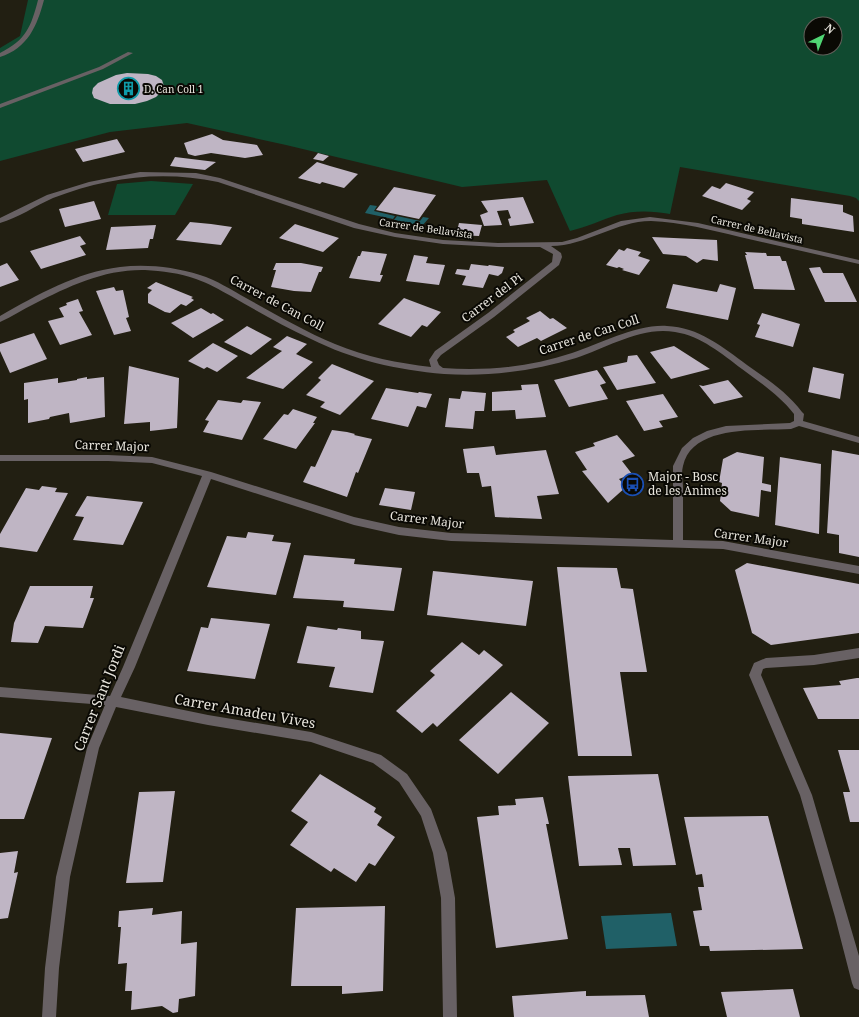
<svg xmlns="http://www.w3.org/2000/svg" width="859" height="1017" viewBox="0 0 859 1017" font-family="'Noto Serif',serif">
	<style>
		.green { fill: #104a30; fill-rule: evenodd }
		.water { fill: #206067 }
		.building { fill: #bfb5c4 }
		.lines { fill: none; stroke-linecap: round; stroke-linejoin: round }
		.minor { fill: #686164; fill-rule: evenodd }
		.labels { text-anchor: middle; stroke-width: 4; stroke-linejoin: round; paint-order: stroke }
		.far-poi-label { font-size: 10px; fill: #e8e5dd; stroke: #0a0904; text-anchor: start }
		.far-street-label { font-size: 10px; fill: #e8e5dd; stroke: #0a0904 }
		.street-label { font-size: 12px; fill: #e8e5dd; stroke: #0a0904 }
		.poi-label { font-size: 12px; fill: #e8e5dd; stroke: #0a0904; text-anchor: start }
		.near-street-label { font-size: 14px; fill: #e8e5dd; stroke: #0a0904 }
	</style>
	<rect width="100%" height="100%" fill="#221f12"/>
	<path class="green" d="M28 0H859V201L856 198 850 196 680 167 670 214C653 211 635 210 617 215 601 220 587 227 570 231L547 180 462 187 286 145 187 123 110 132 0 161V48L20 36ZM811 24H835V48H811Z
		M151 181 193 184 175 215H108L117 184Z"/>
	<path class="water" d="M370 205 377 206 374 211 395 216 393 219 365 213Z
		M397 216 420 221 423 217 429 218 422 226 394 220Z
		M671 913 677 946 606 949 601 916Z"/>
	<path class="building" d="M127 73 148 74 156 76 162 80 164 86 162 91 156 97 147 101 135 104H110L94 98 92 93 93 88 98 83 116 75Z
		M212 134 223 140 257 145 263 155 245 158 211 153 195 156 188 154 184 143Z
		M117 139 125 152 83 162 75 149Z
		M318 153 329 156 323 161 313 159Z
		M175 157 216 162 205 170 170 166Z
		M317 162 330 166 358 174 344 188 322 182 320 184 298 178Z
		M726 183 754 192 747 199 751 201 742 210 702 196 712 186 720 189Z
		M394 187 436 195 419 219 376 210Z
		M523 197 534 223 510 226 508 219 511 218 508 210 497 211 502 225 484 226 480 215 488 212 481 201Z
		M791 198 843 205V212L853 216 854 232 802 224V219L790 217Z
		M94 201 101 219 65 227 59 209Z
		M190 222 211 224 232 227 221 245 176 240Z
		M459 223 482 225 479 236 456 235Z
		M295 224 339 238 323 252 279 238Z
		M156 225 153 239H150L148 248 106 250 111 227Z
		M80 236 86 244 80 246 86 255 41 269 30 251Z
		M652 237 717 240 718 261 703 259 697 263 686 256 663 254Z
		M627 248 641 252 638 256 650 260 639 275 622 270 624 269 619 267 617 268 606 265 619 249 624 251Z
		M362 251 387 254 380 275H383L380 282 349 278 358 256H360Z
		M745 252 766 253 767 256H780L782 261H786L795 290 754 289 745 255H747Z
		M414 255 428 257 426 263 445 265 439 285 406 281Z
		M7 263 19 280 0 287V266Z
		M276 263H301L323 267 321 272H319L311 292 294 291 271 287 276 270H273Z
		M471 264 488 266 489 265 504 267 502 273 498 276 489 274 483 288 462 285 466 276 455 274 457 269 469 270Z
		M820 267 823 273H843L857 302H825L809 268Z
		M156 282 193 297 191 298 194 300 186 306 181 304 170 313 165 312 148 303V294L152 290 147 288Z
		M673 284 717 292 720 284 736 288 728 320 666 308Z
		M114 287 116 291 123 290 129 317 126 318 131 331 114 335 96 291Z
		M404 298 441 312 427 327 422 325 411 337 378 324Z
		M78 299 83 311 79 312 92 335 60 345 48 321 64 317 59 308 67 305 66 303Z
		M201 308 211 314 213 313 224 320 193 338 171 323Z
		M540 311 550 319 553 318 567 328 541 341 537 338 518 347 506 337 515 332 513 330 530 321 526 318Z
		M762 313 800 324 793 347 755 337 760 325 757 324Z
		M247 326 272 339 251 355 224 342Z
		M34 333 47 359 10 373 0 351V344Z
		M287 336 307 344 296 354 313 362 283 389 246 378 282 351 273 347Z
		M213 343 238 356 217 372 207 367 204 369 188 361Z
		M674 346 710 369 671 379 650 352Z
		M637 355 656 383 617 390 603 367 627 362 628 356Z
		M332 364 374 381 340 415 320 407 325 402 306 395 321 380 318 378Z
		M129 366 179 378 177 428 150 431V422L124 424Z
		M813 367 844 374 840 399 808 392Z
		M597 370 606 383 600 385 608 399 569 407 554 380Z
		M87 377V379L104 377 105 417 70 423 69 413 50 417 49 419 28 423V399L24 400V383L58 378V383L77 380V379Z
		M728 380 743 397 714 404 699 385 703 386Z
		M538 384 546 417 516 419 515 410 492 411V392L522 390 521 385Z
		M386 388 418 393 419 392 432 394 426 408 417 406 408 427 371 419Z
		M462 391 486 393 484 411H475L473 429 445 427 449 398 460 399Z
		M663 394 678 417 659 421 663 427 644 431 626 401Z
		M218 400 241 403 243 400 261 402 242 440 203 432 209 421 205 420Z
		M293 409 317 417 313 423H315L296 449 263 439 284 414 288 415Z
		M332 430 347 432 355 434 354 435 372 439 358 473 356 472 347 497 303 482 311 466 315 467Z
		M617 435 635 456 622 461 632 474 619 479 626 487 608 503 582 471 587 470 575 452 595 446 593 443Z
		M494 446 496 455 546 450 559 494 537 496 542 519 495 517 491 486 482 487 479 473H467L463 449Z
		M832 450 859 455V557L839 553V535L827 533Z
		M737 452 764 457 762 483 771 485V492L761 490 759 517 731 511 720 501 722 483 719 482 723 459Z
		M780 457 821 464 819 534 775 525Z
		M42 486 57 488 55 492 68 493 37 552 0 547V534L26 488 39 490Z
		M385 488 415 492 411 510 379 505Z
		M87 496 143 502 123 545 73 540 84 517 75 516Z
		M248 532 274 535 272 541 291 543 276 595 207 587 227 536 246 538Z
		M304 555 355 559 354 564 402 568 394 611 343 607 344 601 293 598Z
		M747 563 859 584V633L771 645 752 633 735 570Z
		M557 567 617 568 621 588 633 589 647 672H620L632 756H578Z
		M433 571 533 581 526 626 427 615Z
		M30 586H93L90 598H94L83 628 45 626 38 643 11 642 14 623Z
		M211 618 270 624 255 679 187 671 201 627 208 628Z
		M307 626 337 630 338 628 361 631V639L384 641 373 693 329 687 335 667 297 663Z
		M462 642 479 655 484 650 503 665 437 727 433 723 422 733 396 711 435 675 430 671Z
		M857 678H859V719H818L803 688 841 685 839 681Z
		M511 692 549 723 498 774 459 740Z
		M0 733 52 738 24 819H0Z
		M838 750H859V822H850L843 792H850Z
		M320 774 376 808 374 812 382 817 377 825 395 837 375 866 369 863 356 882 334 868 331 872 290 845 308 822 291 811Z
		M658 774 676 865 633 866 630 848H618L622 865 579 866 568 776Z
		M175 791 163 882 126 883 139 792Z
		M543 797 549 824H546L568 939 496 948 477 817 499 815 498 806 516 805 515 799Z
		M768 816 803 949 710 951 709 946H700L693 911 702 910 698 887H704L702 874 696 875 684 817Z
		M18 851 14 873 18 872 8 918 0 919V853Z
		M385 906 383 991 342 994V986H291L296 908Z
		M153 908 152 915 182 911 181 944 197 942 195 996 179 999 178 1012 173 1013 162 1006 131 1010 132 991H125L127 963 118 964 121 927H118L119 911Z
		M793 989 800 1017H727L721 992Z
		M586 991V996L645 995 649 1017H514L512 996Z"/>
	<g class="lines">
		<path class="minor" d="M38 0H44C37 26 28 48 0 57V53C26 40 31 27 38 0Z
			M128 52 133 53 103 69 0 108V104L99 67Z
			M140 172 196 173 220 178 359 224 395 233 443 240 498 243 562 242 577 238 621 221 650 217 698 223 859 260V264C819 255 780 246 740 237 711 230 681 222 651 221 616 221 586 246 551 246L561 253 562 257 559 265 494 317 441 355 437 360 439 365 443 368C487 371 530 367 572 353 600 344 637 324 667 326 698 327 723 347 747 365 767 379 787 392 802 412L804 414 803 421 859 437V443L799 426 791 429C759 431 692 424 683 466 681 473 683 481 683 488 683 505 683 522 683 540L723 541 859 566V574L723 549 451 541 399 535 354 525 211 479 135 667 121 697 208 715 311 732 381 755 407 774 431 809 447 853 455 898 457 1017H443L441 898 433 853 421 816 399 782 373 763 311 742 208 725 116 707 99 748 70 877 59 968 56 1017H42L45 968 56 877 87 748 105 705 0 697V687L110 696 123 667 202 476 152 463 108 461H0V455H108L152 457 211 472 354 517 399 527 451 533 673 540V466L682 448 693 438 707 431 726 426 790 423 794 421V414C780 396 761 383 742 369 722 354 701 336 675 332 641 326 607 348 576 358 533 371 489 377 444 374 397 370 353 360 311 339 283 326 257 311 231 296 220 290 208 283 196 279 180 273 162 271 145 270 105 269 69 286 34 304 23 309 12 317 0 322V316C37 295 77 272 120 267 147 264 174 267 200 275 216 280 232 290 246 298 275 314 304 331 335 344 366 357 398 363 431 367L429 360 435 351 488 313 552 262 553 254 540 247H498L443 244 395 237 354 228 218 182C163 170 106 177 53 198 35 206 18 218 0 223V218L47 195 89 182Z
			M859 648V658L814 665 766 668 763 669 761 675 812 795 859 956V990L854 988 852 983 835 917 800 795 749 675 754 663 766 658 814 655Z"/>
	</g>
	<defs>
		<symbol id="building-ring" viewBox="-11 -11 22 22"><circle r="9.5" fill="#0a0904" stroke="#0f9aa8" stroke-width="1.5"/><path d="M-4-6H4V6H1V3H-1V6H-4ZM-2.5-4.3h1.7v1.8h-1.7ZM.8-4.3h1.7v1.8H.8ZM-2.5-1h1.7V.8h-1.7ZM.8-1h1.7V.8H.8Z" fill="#0f9aa8"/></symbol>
		<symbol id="bus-ring" viewBox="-11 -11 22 22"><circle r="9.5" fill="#0a0904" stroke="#1a4fb4" stroke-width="1.5"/><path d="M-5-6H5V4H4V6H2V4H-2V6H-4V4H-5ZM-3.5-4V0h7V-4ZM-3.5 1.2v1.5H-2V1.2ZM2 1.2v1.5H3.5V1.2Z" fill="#1a4fb4"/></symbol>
	</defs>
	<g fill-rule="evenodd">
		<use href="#building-ring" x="116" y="76" width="25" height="25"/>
		<use href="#bus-ring" x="620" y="472" width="25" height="25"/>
	</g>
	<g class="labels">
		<g class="far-poi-label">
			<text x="144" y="93">D. Can Coll 1</text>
		</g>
		<g class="far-street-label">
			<text transform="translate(426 228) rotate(8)" y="4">Carrer de Bellavista</text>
			<text transform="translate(757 229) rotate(13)" y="4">Carrer de Bellavista</text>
		</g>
		<g class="street-label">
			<text transform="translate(492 298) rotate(-37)" y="4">Carrer del Pi</text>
			<text transform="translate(277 303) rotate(28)" y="4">Carrer de Can Coll</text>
			<text transform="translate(589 335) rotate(-18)" y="4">Carrer de Can Coll</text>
			<text transform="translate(112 446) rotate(2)" y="4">Carrer Major</text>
			<text transform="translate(427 520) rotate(7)" y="4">Carrer Major</text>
			<text transform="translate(751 538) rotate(8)" y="4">Carrer Major</text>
		</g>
		<g class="poi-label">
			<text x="648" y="481">Major - Bosc<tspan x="648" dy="14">de les Ànimes</tspan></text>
		</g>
		<g class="near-street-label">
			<text transform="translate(99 698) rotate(-68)" y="5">Carrer Sant Jordi</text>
			<text transform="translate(245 711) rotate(10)" y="5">Carrer Amadeu Vives</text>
		</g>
	</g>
	<g transform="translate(823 36) rotate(43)"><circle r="19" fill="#0a0904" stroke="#63615b"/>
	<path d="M0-3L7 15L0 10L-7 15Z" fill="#50d674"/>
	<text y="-6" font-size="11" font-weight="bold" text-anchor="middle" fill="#e8e5dd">N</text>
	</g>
</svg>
